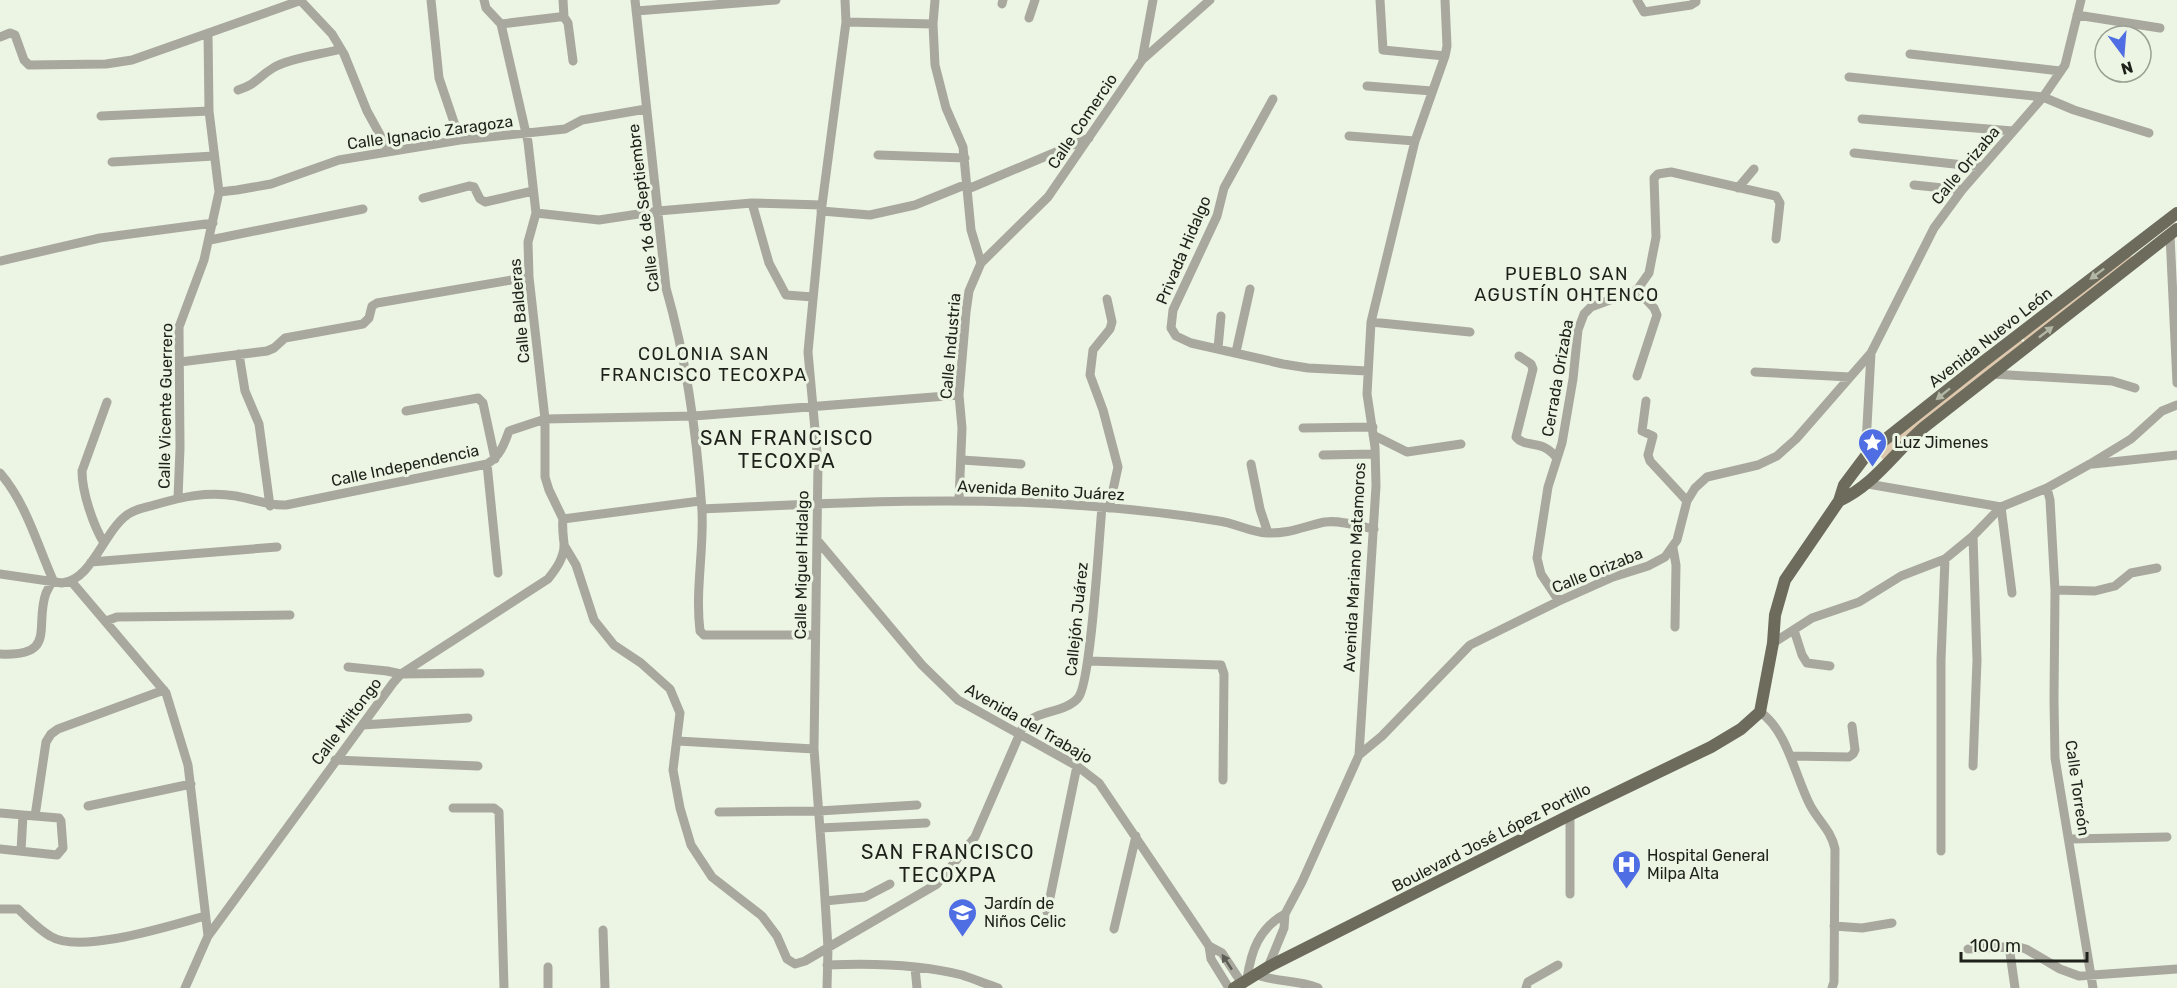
<svg xmlns="http://www.w3.org/2000/svg" width="2177" height="988" viewBox="0 0 2177 988" font-family="Rubik,sans-serif">
	<style>
		.green { fill: #dec8ae }
		.lines { fill: none; stroke-linecap: round; stroke-linejoin: round }
		.minor { stroke: #a9a89f; stroke-width: 9 }
		.major { stroke: #6d6b5c; stroke-width: 12 }
		.oneway { fill: #b3b7a6 }
		.oneway2 { fill: #5c5e56 }
		.labels { text-anchor: middle; stroke-width: 6; stroke-linejoin: round; paint-order: stroke }
		.street-label { font-size: 16px; fill: #1d211a; stroke: #ecf5e3 }
		.poi-label { font-size: 16px; fill: #1d211a; stroke: #ecf5e3; text-anchor: start }
		.neighbourhood-label { font-size: 18px; letter-spacing: 1.5px; fill: #1d211a; stroke: #ecf5e3 }
		.quarter-label { font-size: 20px; letter-spacing: 1.5px; fill: #1d211a; stroke: #ecf5e3 }
	</style>
	<rect width="100%" height="100%" fill="#ecf5e3"/>
	<path class="green" d="M2128 252 2135 261 2028 345 2021 336Z
		M2019 337 2026 346 1883 467V459L1876 453Z"/>
	<g class="lines">
		<path class="minor" d="M300 0 332 34 344 54 367 111 389 151
			M431 0 439 78 460 140
			M484 0 486 8 501 24 528 142 536 213 528 242 529 277 545 419V477L549 490 563 519
			M563 0 564 17
			M635 0 666 288C687 361 697 435 702 511 704 550 695 591 700 631L704 635H815
			M935 0 933 24 935 65 946 108 963 147 971 230 981 263
			M1380 0 1383 50 1445 56
			M1637 0 1644 12 1691 5 1696 2V0
			M1002 4 1003 0
			M636 11 776 0
			M2077 15 2160 28
			M1029 18 1035 0
			M846 22 933 24
			M501 24 559 17H564L568 23 573 61
			M0 37 10 33 15 35 24 60 29 65 106 64 132 60 299 1
			M1910 54 2060 71
			M1142 60 1153 0
			M1849 77 2043 97 2074 110 2149 133
			M1367 86 1432 91
			M238 90C257 84 258 77 273 68 287 59 323 54 341 49
			M1273 99 1224 188 1217 216 1173 310 1171 328 1176 336 1191 343 1283 364 1308 368 1367 371
			M101 116 209 111
			M1862 119 2013 131
			M1349 136 1415 141
			M1854 153 1982 167
			M878 155 965 158
			M112 162 214 156
			M1914 185 1962 190
			M1738 188 1754 169
			M968 189 1089 138
			M219 192 237 190 271 184 339 160 460 140 565 129 582 120 646 109
			M423 198 469 186 474 187 480 199 485 202 533 191
			M752 203 769 263 786 295 813 297
			M821 211 870 215 915 205 967 184
			M536 213 599 220 658 211 752 203 822 205
			M2170 235 2177 383
			M210 240 363 209
			M0 261 100 238 213 223
			M1107 299 1112 322 1110 329 1093 350 1090 375 1103 410 1118 467 1109 508
			M1371 322 1470 332
			M1218 348 1221 316
			M1236 352 1250 289
			M239 354 245 391 259 424 270 506
			M1519 356 1531 364 1533 369 1516 437C1526 449 1540 438 1556 457
			M180 362 267 351 274 348 285 338 363 324 369 318 372 306 377 303 529 277
			M1755 372 1850 377
			M1992 374 2112 381 2135 388
			M1637 376 1657 315 1654 308 1637 290
			M1646 401 1642 431 1653 436 1648 455 1650 461 1687 501
			M406 411 478 398 483 403 495 459
			M1303 428 1373 427
			M1373 435 1407 452 1461 444
			M1868 453 1866 444 1871 353
			M1323 455 1375 454
			M962 460 1021 464
			M487 464 498 573
			M1251 464 1260 509 1268 533
			M2093 464 2177 455
			M0 473C26 503 37 544 53 580
			M1868 484 2001 507 2012 593
			M2047 488 2050 500 2055 590 2054 700 2055 758 2093 988
			M178 498 180 448 179 327 204 260 219 192 209 111 208 33
			M959 500 962 428 959 395 966 312 969 291 981 263 1048 197 1142 60 1210 0
			M702 509C831 503 959 496 1088 506 1131 509 1176 514 1219 521 1235 523 1250 532 1267 533 1290 534 1304 526 1325 522 1341 520 1359 526 1374 529
			M563 519 700 501
			M1973 536 1977 660 1973 766
			M817 540 922 665 958 700 1077 766 1099 783 1209 946 1211 959 1229 988
			M104 543C93 525 82 492 82 471L107 402
			M564 545 576 565 594 620 614 645 641 663 670 689 680 713 673 770 680 808 691 845 712 877 762 916 777 936 787 959 795 964 805 961 937 884 975 837 1024 724C1039 710 1065 713 1078 698 1091 684 1099 537 1102 507
			M1673 548 1676 565 1675 627
			M91 562 277 547
			M0 574 62 583C94 580 105 525 132 512 139 508 147 507 154 505 182 497 207 491 236 496 254 499 268 506 286 505L487 464C500 456 504 445 509 431L545 419 694 416 959 395
			M71 581 166 693 188 765 208 936
			M2055 590 2095 591 2115 586 2131 573 2157 568
			M1559 601 1541 574 1537 558 1548 487 1562 443 1573 379 1578 330 1584 314 1591 307 1637 290 1649 273 1656 237 1654 178 1658 174 1671 172 1776 196 1780 203 1776 239
			M106 621 117 617 290 615
			M1794 630 1802 655 1807 663 1830 666
			M1773 643 1812 618 1859 602 1901 576 1945 559 1973 536 2001 507 2047 488 2090 464 2131 439 2162 411 2177 405
			M0 654C58 657 34 626 46 593 48 589 50 585 53 580
			M1088 661 1221 665 1224 674 1223 780
			M348 667 387 671 401 674 480 673
			M1760 712C1787 730 1795 776 1810 805 1819 822 1831 830 1835 849L1834 982 1832 988
			M363 725 468 718
			M678 741 814 749
			M1359 755 1382 736 1470 645 1559 601 1613 577 1648 566 1665 557 1677 540 1687 501 1695 488 1707 477 1758 465 1777 456 1796 439 1871 353 1934 228 1962 190 2043 97 2065 65 2081 0
			M1790 756 1849 757 1853 754 1855 750 1852 726
			M335 760 478 766
			M88 806 191 784
			M453 808H494L499 812 504 988
			M719 812 819 811 917 805
			M0 813 23 815
			M1570 815V894
			M35 816 46 742 51 734 58 729 164 690
			M820 828 926 823
			M2070 839 2167 837
			M0 849 57 855 63 848 61 821 59 818 23 815 21 851
			M1941 851V660L1945 559
			M825 901 865 897 890 884
			M0 909H18C28 918 38 929 50 936 80 955 172 925 205 916
			M1047 912 1077 766
			M1834 926 1862 928 1892 923
			M1114 929 1136 836
			M603 930 605 988
			M1209 946 1222 953 1241 982
			M2009 946 2015 988
			M1968 949 2015 946 2026 949 2060 969 2079 976 2177 969
			M827 965C871 963 919 964 962 975 974 979 986 984 998 988
			M548 967V988
			M1268 967 1284 928 1285 914 1302 882 1359 755 1376 486 1375 447 1367 394 1371 322 1415 141 1445 56 1447 46 1445 0
			M915 968 917 988
			M1255 974C1277 983 1296 979 1318 988
			M1247 979C1251 951 1259 928 1285 914
			M185 988 208 936 393 683 401 674 548 579C556 569 565 557 564 543 563 534 562 528 563 519
			M827 988 828 948 824 883 814 749 818 463 808 352 822 205 846 22 845 0
			M1526 988 1528 982 1558 965"/>
		<path class="major" d="M1839 501C1874 485 1894 453 1923 428L2177 229
			M1234 988 1268 967 1570 815 1711 747 1741 729 1760 712 1773 643 1775 615 1785 580 1839 501 1844 485 1868 453 1983 362 2177 213"/>
	</g>
	<defs><path id="oneway-solid" d="M-6-.8H1V-3.2L6.5 0L1 3.2V.8H-6Z" transform="scale(1.5)"/></defs>
	<g class="oneway">
		<use href="#oneway-solid" transform="translate(2097 274) rotate(143)"/>
		<use href="#oneway-solid" transform="translate(2046 332) rotate(-38)"/>
		<use href="#oneway-solid" transform="translate(1943 394) rotate(141)"/>
	</g>
	<use class="oneway2" href="#oneway-solid" transform="translate(1227 962) rotate(-123)"/>
	<defs>
		<symbol id="sight-pin" viewBox="-11 -11 22 30"><path d="M0 17L-7.5 6A9.5 9.5 0 1 1 7.5 6Z" fill="#506ee3" stroke="#ecf5e3"/><path d="M0-6L1.8-2.2L6-1.7L2.9 1.2L3.7 5.4L0 3.3L-3.7 5.4L-2.9 1.2L-6-1.7L-1.8-2.2Z" fill="#fff"/></symbol>
		<symbol id="hospital-pin" viewBox="-11 -11 22 30"><path d="M0 17L-7.5 6A9.5 9.5 0 1 1 7.5 6Z" fill="#506ee3" stroke="#ecf5e3"/><path d="M-5-5h3v3.5h4V-5h3V5h-3V1.5h-4V5h-3Z" fill="#fff"/></symbol>
		<symbol id="school-pin" viewBox="-11 -11 22 30"><path d="M0 17L-7.5 6A9.5 9.5 0 1 1 7.5 6Z" fill="#506ee3" stroke="#ecf5e3"/><path d="M0-5L7-2L0 1L-7-2ZM-4 1L0 2.5L4 1V4Q0 6-4 4Z" fill="#fff"/></symbol>
	</defs>
	<g fill-rule="evenodd">
		<use href="#sight-pin" x="1856" y="426" width="33" height="45"/>
		<use href="#hospital-pin" x="1610" y="848" width="33" height="45"/>
		<use href="#school-pin" x="946" y="896" width="33" height="45"/>
	</g>
	<g class="labels">
		<g class="street-label">
			<text transform="translate(1082 121) rotate(-56)" y="6">Calle Comercio</text>
			<text transform="translate(430 132) rotate(-8)" y="6">Calle Ignacio Zaragoza</text>
			<text transform="translate(1965 165) rotate(-50)" y="6">Calle Orizaba</text>
			<text transform="translate(643 208) rotate(-97)" y="6">Calle 16 de Septiembre</text>
			<text transform="translate(1183 250) rotate(-67)" y="6">Privada Hidalgo</text>
			<text transform="translate(519 311) rotate(-95)" y="6">Calle Balderas</text>
			<text transform="translate(1990 337) rotate(-38)" y="6">Avenida Nuevo León</text>
			<text transform="translate(950 346) rotate(-85)" y="6">Calle Industria</text>
			<text transform="translate(1557 378) rotate(-80)" y="6">Cerrada Orizaba</text>
			<text transform="translate(165 406) rotate(-89)" y="6">Calle Vicente Guerrero</text>
			<text transform="translate(405 465) rotate(-12)" y="6">Calle Independencia</text>
			<text transform="translate(1041 490) rotate(3)" y="6">Avenida Benito Juárez</text>
			<text transform="translate(801 565) rotate(-89)" y="6">Calle Miguel Hidalgo</text>
			<text transform="translate(1354 567) rotate(-87)" y="6">Avenida Mariano Matamoros</text>
			<text transform="translate(1597 570) rotate(-22)" y="6">Calle Orizaba</text>
			<text transform="translate(1076 619) rotate(-84)" y="6">Callejón Juárez</text>
			<text transform="translate(346 721) rotate(-53)" y="6">Calle Miltongo</text>
			<text transform="translate(1029 723) rotate(30)" y="6">Avenida del Trabajo</text>
			<text transform="translate(2078 788) rotate(82)" y="6">Calle Torreón</text>
			<text transform="translate(1491 837) rotate(-27)" y="6">Boulevard José López Portillo</text>
		</g>
		<g class="poi-label">
			<text x="1894" y="448">Luz Jimenes</text>
			<text x="1647" y="861">Hospital General<tspan x="1647" dy="18">Milpa Alta</tspan></text>
			<text x="984" y="909">Jardín de<tspan x="984" dy="18">Niños Celic</tspan></text>
		</g>
		<g class="neighbourhood-label">
			<text x="1567" y="280">PUEBLO SAN<tspan x="1567" dy="21">AGUSTÍN OHTENCO</tspan></text>
			<text x="704" y="360">COLONIA SAN<tspan x="704" dy="21">FRANCISCO TECOXPA</tspan></text>
		</g>
		<g class="quarter-label">
			<text x="787" y="445">SAN FRANCISCO<tspan x="787" dy="23">TECOXPA</tspan></text>
			<text x="948" y="859">SAN FRANCISCO<tspan x="948" dy="23">TECOXPA</tspan></text>
		</g>
	</g>
	<g transform="translate(2123 54) rotate(164)"><circle r="28" fill="#ecf5e3" stroke="#99a093" stroke-width="1.5"/>
	<path d="M0-4.5L10 22L0 15L-10 22Z" fill="#506ee3"/>
	<text y="-9" font-size="16" font-weight="bold" text-anchor="middle" fill="#1d211a">N</text>
	</g>
	<path d="M1961 952v9h126v-9" fill="none" stroke="#1d211a" stroke-width="3"/>
	<text x="1970" y="952" font-size="18" fill="#1d211a" stroke="#ecf5e3" stroke-width="4.5" paint-order="stroke">100 m</text>
</svg>
